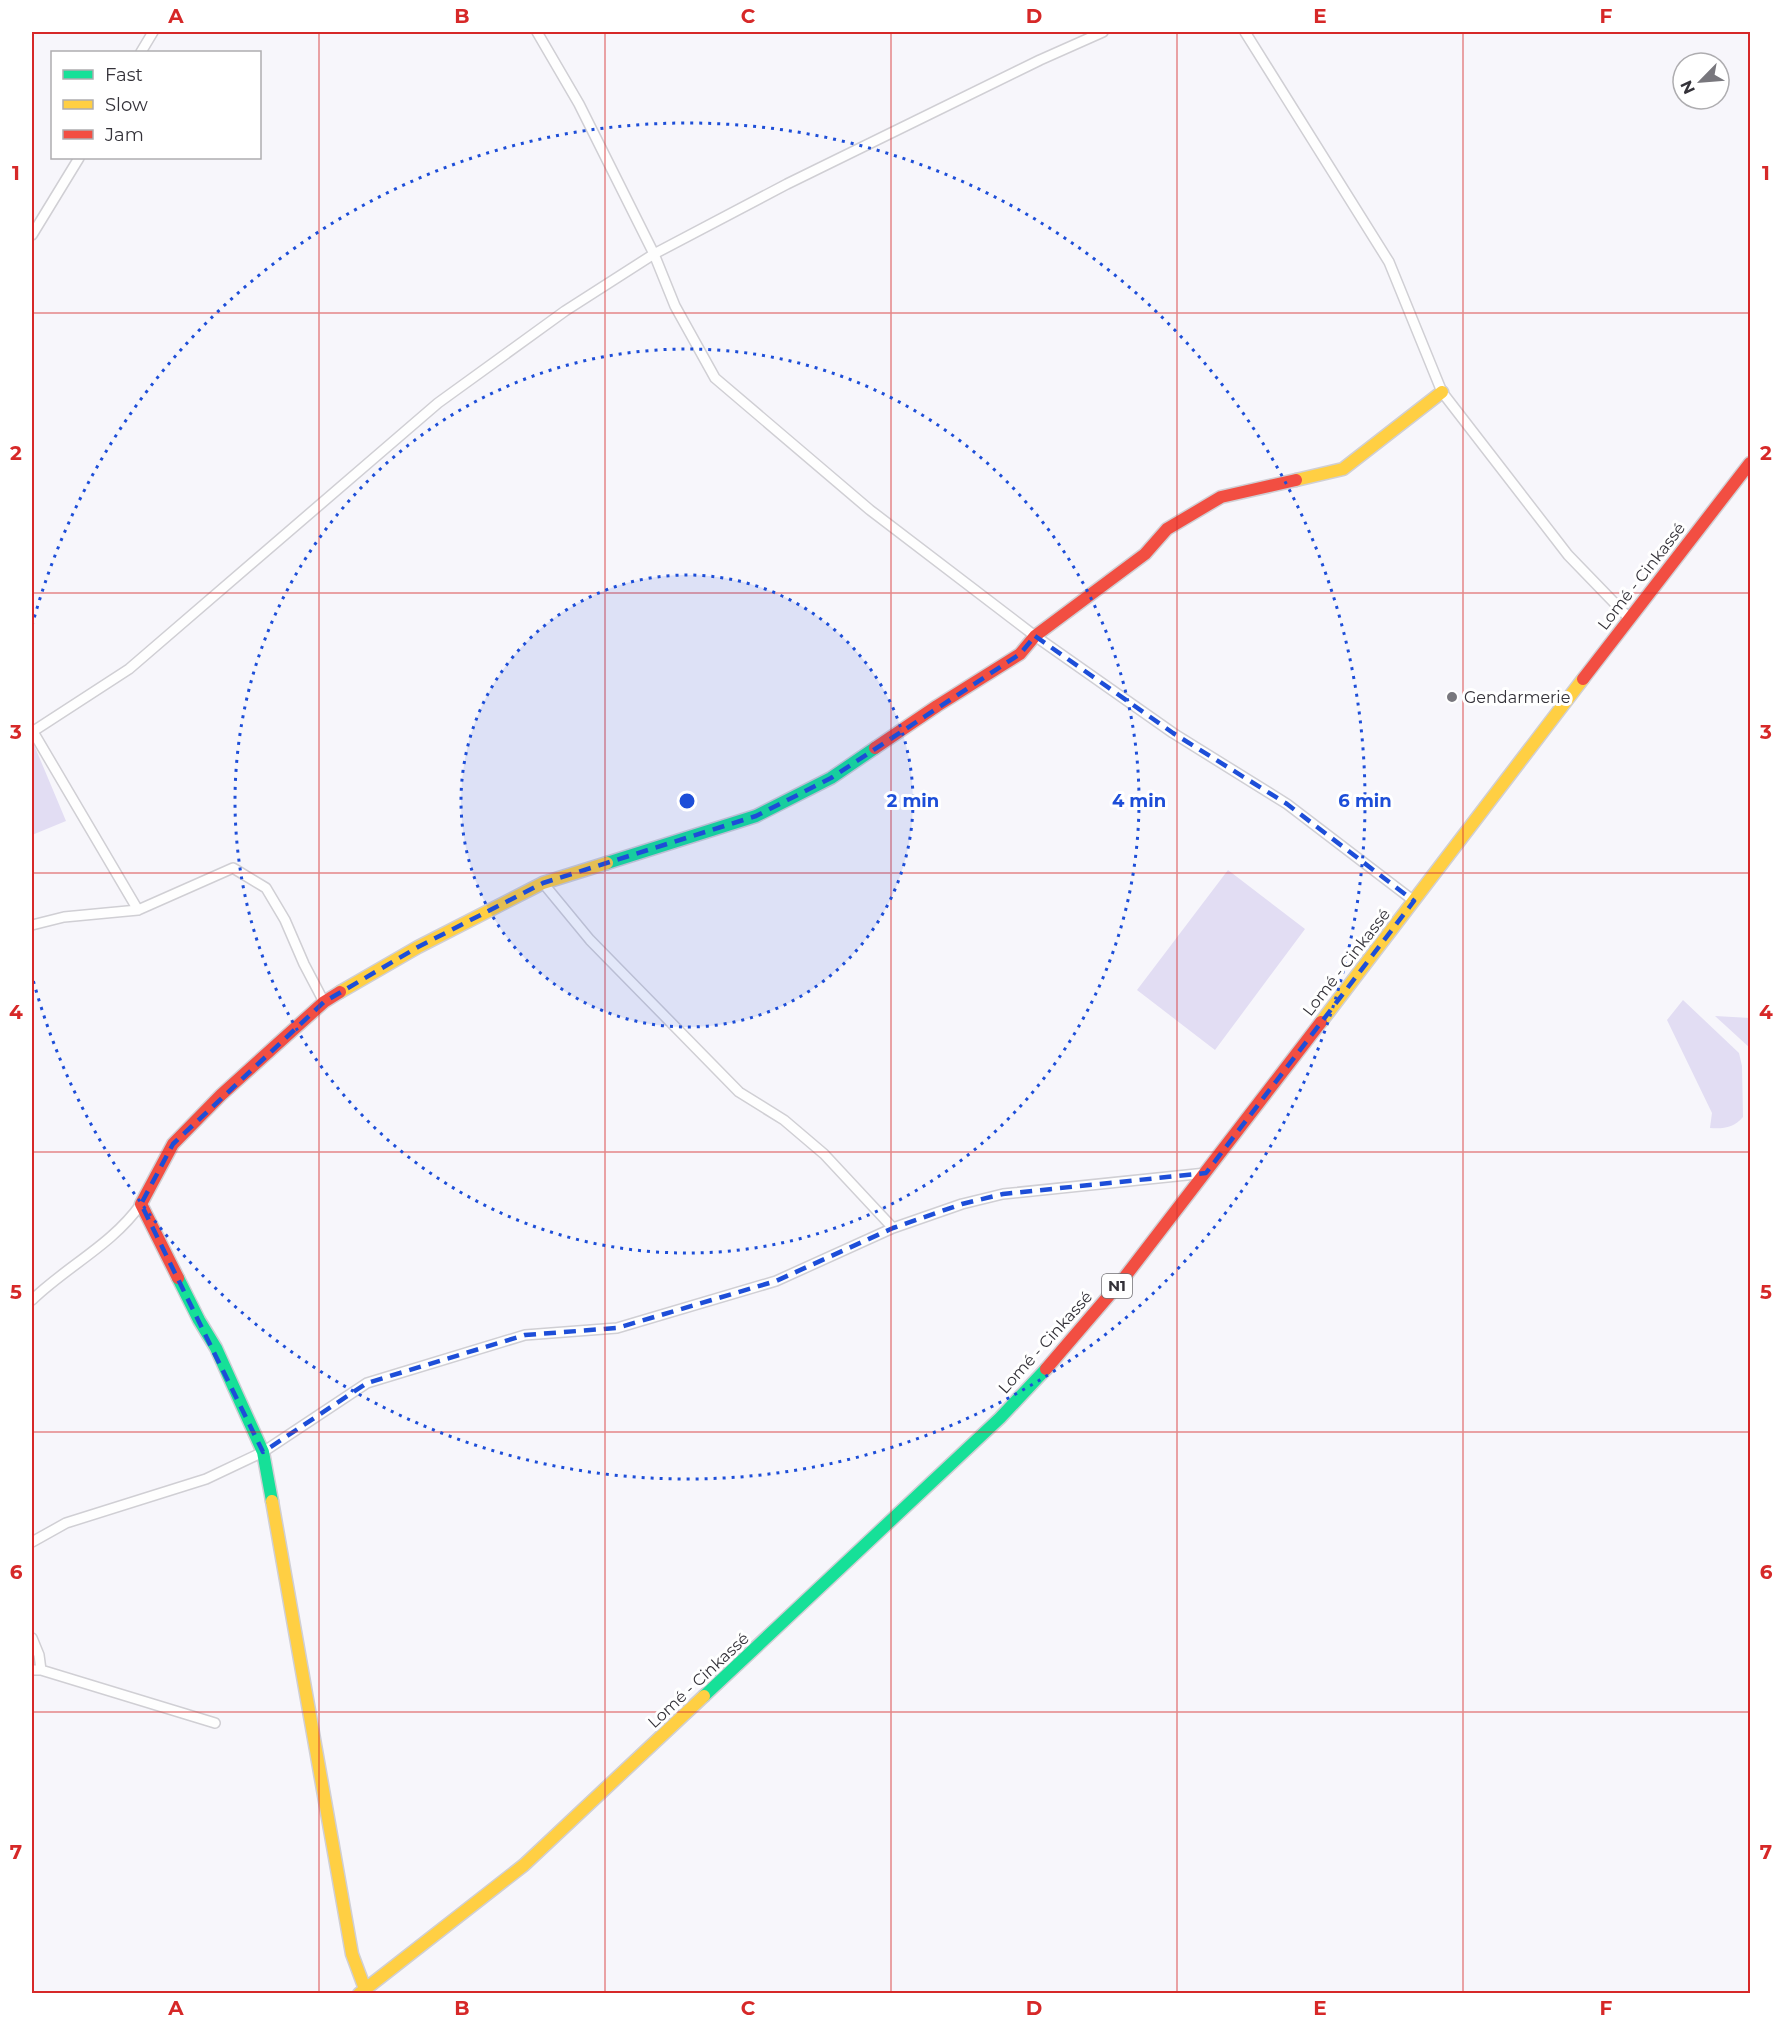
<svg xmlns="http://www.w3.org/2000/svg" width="1782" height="2025" viewBox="0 0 1782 2025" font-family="Montserrat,sans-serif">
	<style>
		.green { fill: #e2ddf3 }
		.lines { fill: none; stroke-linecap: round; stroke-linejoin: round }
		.street-casing { stroke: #d0cfd4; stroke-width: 12 }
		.fast-casing { stroke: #d0cfd4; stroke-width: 15 }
		.slow-casing { stroke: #d0cfd4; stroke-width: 15 }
		.jam-casing { stroke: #d0cfd4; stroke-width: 15 }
		.street { stroke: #fefefe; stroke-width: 9 }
		.fast { stroke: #16e098; stroke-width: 12 }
		.slow { stroke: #ffcf43; stroke-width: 12 }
		.jam { stroke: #f24e42; stroke-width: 12 }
		.marked { fill: none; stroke: #1d4ed8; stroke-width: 4.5; stroke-dasharray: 12 8; stroke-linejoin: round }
		.grid { fill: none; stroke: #d62828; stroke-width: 1.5; stroke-opacity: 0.55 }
		.ring { fill: none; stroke: #1d4ed8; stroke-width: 3; stroke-dasharray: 3 6 }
		.poi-dot { fill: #78777d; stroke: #fff; stroke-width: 2 }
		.labels { text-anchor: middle; stroke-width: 6; stroke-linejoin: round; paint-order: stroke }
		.shield { fill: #fff; stroke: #717074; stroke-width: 1.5 }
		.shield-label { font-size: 15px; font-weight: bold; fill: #343239 }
		.street-label { font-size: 16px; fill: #343239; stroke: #fff }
		.poi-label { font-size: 16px; fill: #343239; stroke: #fff; text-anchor: start }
		.centre { fill: #1d4ed8; stroke: #fff; stroke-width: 3 }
		.ring-label { font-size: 18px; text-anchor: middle; font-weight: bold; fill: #1d4ed8; stroke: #fff; stroke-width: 6; stroke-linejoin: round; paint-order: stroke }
		.neatline { fill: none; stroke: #d62828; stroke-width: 2 }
		.grid-label { font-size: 20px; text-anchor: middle; font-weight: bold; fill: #d62828 }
	</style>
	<rect width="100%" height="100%" fill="#f7f6fb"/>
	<path class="green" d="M32 740 66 821 32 835Z
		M1228 870 1305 929 1215 1050 1137 990Z
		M1683 1000 1739 1053 1742 1066 1743 1117C1734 1128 1723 1129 1710 1128L1712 1113 1667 1020Z
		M1715 1016 1750 1018V1048Z"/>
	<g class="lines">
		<defs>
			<path id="street" d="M537 32 579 104 654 254 675 306 715 378 870 510 1035 636 1173 733 1287 804 1414 901
				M1245 32 1389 262 1442 392 1568 555 1629 618
				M141 52 153 32
				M32 235 79 158
				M32 730 138 910
				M32 732 129 669 438 403 565 311 654 254 787 184 1040 60 1103 32
				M543 883 590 940 739 1092 784 1120 824 1154 893 1228
				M32 925 64 917 138 910 233 868 266 888 285 920 304 964 324 1002
				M32 1300C67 1266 112 1245 141 1204
				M32 1542 66 1523 206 1479 263 1452 367 1383 525 1335 617 1328 776 1281 893 1228 962 1204 1003 1194 1206 1173
				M32 1638 39 1655 41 1670
				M32 1670H41L215 1723"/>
			<path id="fast" d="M607 863 756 816 831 778 875 748
				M178 1278 199 1320 216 1348 263 1452 272 1501
				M704 1696 1000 1418 1046 1369"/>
			<path id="slow" d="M1296 480 1343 469 1442 392
				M340 992 418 947 543 883 607 863
				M1321 1022 1583 679
				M272 1501 352 1954 365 1989
				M359 1994 524 1865 704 1696"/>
			<path id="jam" d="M1583 679 1750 463
				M875 748 937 706 1020 654 1035 636 1145 554 1167 529 1221 497 1296 480
				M178 1278 141 1204 173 1144 221 1095 324 1002 340 992
				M1046 1369 1124 1278 1321 1022"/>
		</defs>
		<use href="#street" class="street-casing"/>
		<use href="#fast" class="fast-casing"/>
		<use href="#slow" class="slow-casing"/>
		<use href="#jam" class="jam-casing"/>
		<use href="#street" class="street"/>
		<use href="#fast" class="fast"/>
		<use href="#slow" class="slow"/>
		<use href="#jam" class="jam"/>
	</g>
	<path class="marked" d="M1035 636 1173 733 1287 804 1414 901 1206 1173 1003 1194 962 1204 893 1228 776 1281 617 1328 525 1335 367 1383 263 1452 141 1204 173 1144 324 1002 418 947 543 883 756 816 831 778 1020 654Z"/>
	<path class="grid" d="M319 32V1994M605 32V1994M891 32V1994M1177 32V1994M1463 32V1994M32 313H1750M32 593H1750M32 873H1750M32 1152H1750M32 1432H1750M32 1712H1750"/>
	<circle cx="687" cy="801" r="226" fill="#1d4ed8" fill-opacity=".12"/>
	<g class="ring">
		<circle cx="687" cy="801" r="226"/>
		<circle cx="687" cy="801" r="452"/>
		<path d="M32 626A678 678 0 1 1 32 976"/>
	</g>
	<circle class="poi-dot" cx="1452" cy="697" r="6"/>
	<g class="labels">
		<rect class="shield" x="1102" y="1274" width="30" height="24" rx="4.5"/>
		<g class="shield-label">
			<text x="1117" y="1291">N1</text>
		</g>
		<g class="street-label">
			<text transform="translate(1641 576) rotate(-52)" y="6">Lomé - Cinkassé</text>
			<text transform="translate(1346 962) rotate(-52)" y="6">Lomé - Cinkassé</text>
			<text transform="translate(1045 1342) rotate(-48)" y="6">Lomé - Cinkassé</text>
			<text transform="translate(698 1680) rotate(-43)" y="6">Lomé - Cinkassé</text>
		</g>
		<g class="poi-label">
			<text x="1464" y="703">Gendarmerie</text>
		</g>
	</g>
	<circle cx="687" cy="801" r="9" class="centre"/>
	<g class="ring-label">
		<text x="913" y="807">2 min</text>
		<text x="1139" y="807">4 min</text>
		<text x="1365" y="807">6 min</text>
	</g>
	<rect width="1782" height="2025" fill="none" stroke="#ffffff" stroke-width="66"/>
	<rect x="51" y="51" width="210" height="108" fill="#ffffff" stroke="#aeadb0" stroke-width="1.5"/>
	<rect x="63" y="70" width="30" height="9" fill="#16e098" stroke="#aeadb0" stroke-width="1.5"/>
	<text x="105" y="81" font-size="18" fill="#343239">Fast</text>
	<rect x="63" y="100" width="30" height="9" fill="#ffcf43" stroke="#aeadb0" stroke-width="1.5"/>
	<text x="105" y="111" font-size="18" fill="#343239">Slow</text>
	<rect x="63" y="130" width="30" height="9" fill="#f24e42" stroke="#aeadb0" stroke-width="1.5"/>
	<text x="105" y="141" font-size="18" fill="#343239">Jam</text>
	<g transform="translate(1701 81) rotate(245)"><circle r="28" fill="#ffffff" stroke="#aeadb0" stroke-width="1.5"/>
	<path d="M0-4.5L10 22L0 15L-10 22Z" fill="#78777d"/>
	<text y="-9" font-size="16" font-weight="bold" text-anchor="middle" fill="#343239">N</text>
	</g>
	<rect x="33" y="33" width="1716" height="1959" class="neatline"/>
	<g class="grid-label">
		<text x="176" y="23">A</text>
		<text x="462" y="23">B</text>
		<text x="748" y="23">C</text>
		<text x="1034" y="23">D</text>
		<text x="1320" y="23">E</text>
		<text x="1606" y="23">F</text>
		<text x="16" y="180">1</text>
		<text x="1766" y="180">1</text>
		<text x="16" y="460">2</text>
		<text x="1766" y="460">2</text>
		<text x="16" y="739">3</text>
		<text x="1766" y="739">3</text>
		<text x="16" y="1019">4</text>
		<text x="1766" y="1019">4</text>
		<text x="16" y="1299">5</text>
		<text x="1766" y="1299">5</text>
		<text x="16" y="1579">6</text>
		<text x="1766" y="1579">6</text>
		<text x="16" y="1859">7</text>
		<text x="1766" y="1859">7</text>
		<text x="176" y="2015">A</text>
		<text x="462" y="2015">B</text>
		<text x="748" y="2015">C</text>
		<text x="1034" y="2015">D</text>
		<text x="1320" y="2015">E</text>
		<text x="1606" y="2015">F</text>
	</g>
</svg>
